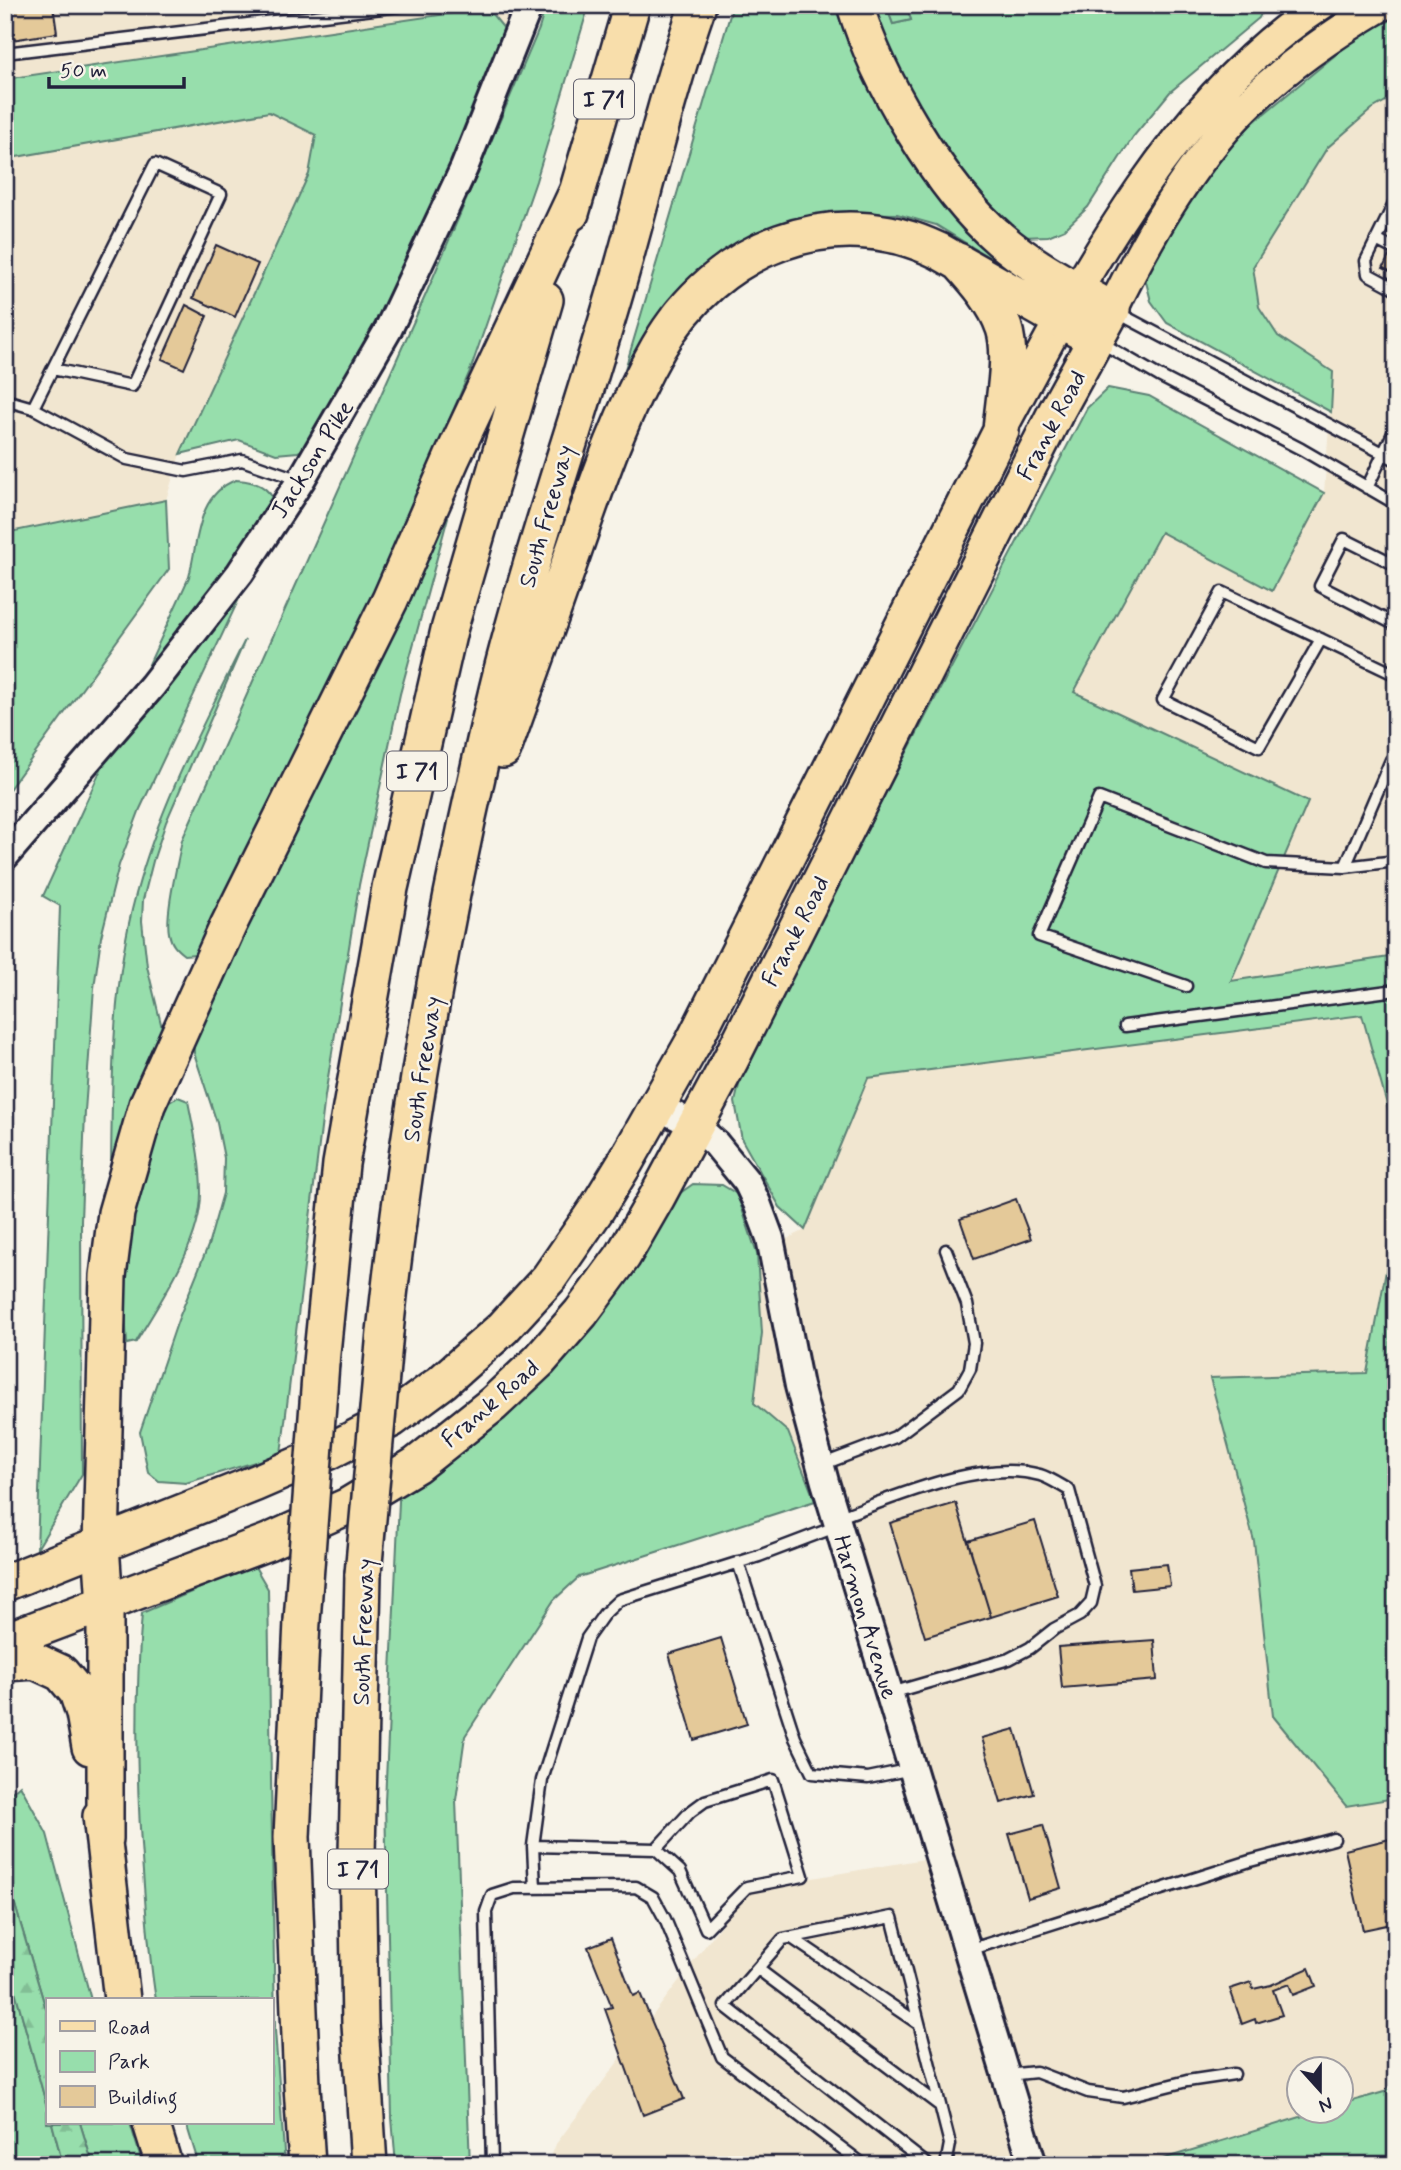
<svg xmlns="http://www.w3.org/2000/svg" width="1401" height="2170" viewBox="0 0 1401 2170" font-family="Mynerve,sans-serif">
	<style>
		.built { fill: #f1e6d0 }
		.green { fill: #97deac; stroke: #5c8074; stroke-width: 2 }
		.forest { fill: url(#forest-firs); stroke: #5c8074; stroke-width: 2 }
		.building { fill: #e4c999; stroke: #22223b; stroke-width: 2 }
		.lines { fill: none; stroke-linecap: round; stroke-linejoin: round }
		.lane-casing { stroke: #22223b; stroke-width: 15 }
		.secondary-casing { stroke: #22223b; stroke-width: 32 }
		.primary-casing { stroke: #22223b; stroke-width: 35 }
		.highway-casing { stroke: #22223b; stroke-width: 40 }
		.lane { stroke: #f7f3e8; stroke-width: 10 }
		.secondary { stroke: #f7f3e8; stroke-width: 26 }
		.primary { stroke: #f8deab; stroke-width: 30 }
		.highway { stroke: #f8deab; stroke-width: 35 }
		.highway-bridge-casing { stroke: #22223b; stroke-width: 40; stroke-linecap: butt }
		.highway-bridge { stroke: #f8deab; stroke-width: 35 }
		.labels { text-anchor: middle; stroke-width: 5; stroke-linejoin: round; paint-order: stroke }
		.shield { fill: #f7f3e8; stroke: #62616f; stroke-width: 2 }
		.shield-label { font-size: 23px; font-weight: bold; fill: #22223b }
		.street-label { font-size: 24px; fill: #22223b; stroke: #f7f3e8 }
	</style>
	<defs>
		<pattern id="forest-firs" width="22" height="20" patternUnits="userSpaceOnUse" patternTransform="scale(1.75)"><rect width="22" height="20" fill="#97deac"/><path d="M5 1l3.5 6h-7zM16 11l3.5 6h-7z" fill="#82be95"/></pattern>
	</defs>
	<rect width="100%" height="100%" fill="#f7f3e8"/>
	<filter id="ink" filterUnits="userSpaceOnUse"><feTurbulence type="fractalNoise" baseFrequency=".0143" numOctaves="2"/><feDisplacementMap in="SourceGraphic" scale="14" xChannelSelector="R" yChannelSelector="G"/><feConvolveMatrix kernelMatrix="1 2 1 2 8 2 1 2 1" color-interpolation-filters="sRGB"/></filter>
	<g filter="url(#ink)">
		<path class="built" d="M5 5H513L506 31 487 8 5 79Z
			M1396 95V956L1230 981 1074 692 1161 531 1272 591 1324 493 1333 372 1278 336 1259 307 1253 267 1327 148 1372 109Z
			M269 112 317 135 309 174 180 454 166 500 5 532V159Z
			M1362 1015 1396 1137V1217L1367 1373 1210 1379 1254 1541 1273 1716 1346 1806 1396 1798V2082L1384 2092 1342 2104V2068H1300V2110L1320 2111 1143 2165H548L556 2144 748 1889 930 1858 815 1501 788 1432 754 1403 762 1333 757 1254 805 1230 868 1078Z"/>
		<path class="green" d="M546 5H589L536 181 470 371 376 593 206 941 196 954 184 955C176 949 171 944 169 933 165 913 178 862 182 840L426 294 539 29Z
			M733 5H842L996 256 995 261 936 225 897 214 829 213 786 223 620 386Z
			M871 5H886L893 24 911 20 906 5H1265L1259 18 1170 92 1133 137 1088 207 1065 229 1048 236 1023 237 1003 227 953 166 903 86Z
			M487 8 506 31 458 154 326 428 315 445 298 452 276 454 239 440 180 454 309 174 316 135 269 112 5 159V79Z
			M1396 18V95L1372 109 1327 148 1253 267 1259 307 1278 336 1333 372 1331 412 1167 323 1151 301 1145 278 1186 200 1249 126 1362 33Z
			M1108 388 1149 396 1324 493 1272 591 1161 532 1074 692 1308 802 1231 981 1396 956V1137L1362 1015 868 1078 805 1230 780 1207 742 1140 735 1102 744 1064 1087 408Z
			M236 480C260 481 275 490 278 516L140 809 119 865 101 937 94 988 85 1111 81 1221 82 1474 37 1549 60 906 43 896 189 577C198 541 197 494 236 480Z
			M166 500 169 569 5 795V533Z
			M443 513 448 517 400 694 359 885 325 1096 281 1454 186 1483 159 1481 148 1472 140 1432 178 1320 208 1246 223 1193 224 1158 217 1123 194 1053 193 1031Z
			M245 640 166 822 153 861 143 900 142 921 147 966 163 1032 111 1169C112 1077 112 983 136 894 160 804 204 723 245 640Z
			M178 1097 188 1101C194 1132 201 1162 201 1193 201 1243 161 1300 136 1342L127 1344 122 1261 133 1203 163 1106Z
			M693 1184 722 1185 737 1194 757 1254 762 1333 754 1403 788 1432 815 1501 579 1577 554 1600 465 1736 456 1800 470 2165H396L392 2118 385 1801 400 1480 676 1196Z
			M1396 1217V1798L1346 1806 1273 1716 1254 1541 1210 1378 1367 1373Z
			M254 1565 268 1589 275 2030 285 2165H199L186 2123H271V2000H156C149 1957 146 1915 143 1872 136 1785 135 1700 142 1613Z
			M20 1785 47 1834 91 2000H47V2013L15 1905 5 1889V1798Z
			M5 1954 47 2107V2123H52L63 2165H5Z
			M1396 2082V2165H1143L1320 2111 1342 2110V2104L1384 2092Z
			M80 2123H130L143 2165H93Z"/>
		<path class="forest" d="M886 5H906L911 20 893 24Z
			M5 1889 15 1905 47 2013V2107L5 1954Z
			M52 2123H80L93 2165H63Z"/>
		<path class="building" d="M5 5H53L57 33 5 41Z
			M1396 242V274L1383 268Z
			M216 245 258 264 235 317 193 298Z
			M186 305 207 316 184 369 162 359Z
			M1016 1199 1031 1239 974 1259 960 1219Z
			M956 1503 991 1617 925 1637 890 1523Z
			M1035 1521 1058 1596 991 1617 968 1541Z
			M1167 1564 1170 1586 1132 1590 1129 1568Z
			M721 1638 747 1724 694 1740 669 1654Z
			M1154 1640 1157 1680 1062 1688 1058 1647Z
			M1015 1729 1034 1794 1001 1803 982 1738Z
			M1043 1825 1061 1888 1028 1898 1009 1834Z
			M1390 1839 1396 1860V1923L1363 1930 1345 1850Z
			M611 1938 633 1996 640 1993 684 2099 643 2115 605 2009 612 2007 588 1947Z
			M1309 1968 1316 1986 1293 1995 1289 1984 1273 1990 1282 2015 1256 2023 1255 2019 1242 2024 1230 1989 1251 1982 1253 1989 1271 1985Z"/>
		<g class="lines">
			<defs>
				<path id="lane" d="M5 53 407 5
					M1396 200 1366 261 1368 274 1396 289
					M1376 240 1392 248
					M1118 313 1396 460
					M1100 342 1159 376 1301 449 1396 504
					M5 400 33 408 127 459 186 471 242 460 300 480
					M33 408 155 164 221 194 132 386 53 369
					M1367 488 1396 427
					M1396 565 1344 539 1320 586 1396 625
					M1321 639 1259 747 1163 700 1222 592 1396 675
					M1345 867 1391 760 1396 756
					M1186 986 1039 936 1099 798 1266 863 1345 867 1396 861
					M1125 1026 1396 990
					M821 1465 895 1437 959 1389 970 1369 974 1343 967 1304 946 1250
					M837 1518C893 1498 981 1458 1040 1475 1050 1478 1060 1485 1069 1490L1095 1586 1091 1603 1080 1615 1054 1629 1030 1648 1009 1659 891 1693
					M738 1562 795 1738 812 1773 868 1778 912 1769
					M533 1846 535 1888
					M656 1849 690 1812 705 1801 773 1780 803 1876 747 1887 706 1929 680 1871 656 1849 533 1846 542 1780 587 1638 604 1614 619 1600 759 1556 838 1526
					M792 1938 919 2024
					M969 1950 1250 1861 1334 1839
					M758 1969 939 2105
					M1007 2075 1036 2072 1088 2092 1123 2097 1187 2081 1234 2074
					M492 2165 486 1912 492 1895 514 1888 636 1887 653 1897 665 1919 722 2057 864 2165
					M928 2165 725 2006 783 1939 892 1917 950 2144 946 2165"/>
				<path id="secondary" d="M5 856 152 686 240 573 301 480 388 330 464 168 529 5
					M656 1106 695 1125 716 1144 747 1182 757 1203 770 1238 799 1386 825 1482 1033 2165"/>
				<path id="primary" d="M1112 310C1147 238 1188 166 1244 108 1284 68 1333 34 1382 5
					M1005 422C1084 274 1175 99 1320 5"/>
				<path id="highway" d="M571 213 632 5
					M503 750C528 681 552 613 576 544 599 478 623 409 658 348 715 248 833 199 939 251L1096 340
					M385 1332C408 1116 446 901 497 690 532 548 582 410 622 269 647 181 668 91 698 5
					M321 1363 341 1164 390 888 449 630 545 300
					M363 1574 357 1854 360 2024 369 2165
					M5 1583 256 1483 330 1451 392 1419 442 1382 503 1328 549 1278 596 1210 626 1161 694 1041 1001 431C1003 401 1013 356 1004 328 995 302 976 281 958 261
					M302 1621 292 1837 302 2086 307 2165
					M5 1641 268 1542 348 1506 416 1465 493 1404 539 1361 581 1313 623 1256 657 1197 731 1059 1056 412 1112 310C1074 288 1033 268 1000 239 941 189 877 79 855 5
					M5 1663 35 1661 61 1673 77 1692 84 1713 90 1747
					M101 1816 122 2000
					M105 1839V1604L101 1545 108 1276 116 1213 147 1105 228 926 390 600 452 458 577 192
					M151 2123 164 2165"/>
			</defs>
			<use href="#lane" class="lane-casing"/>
			<use href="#secondary" class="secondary-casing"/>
			<use href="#primary" class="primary-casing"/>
			<use href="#highway" class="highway-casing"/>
			<use href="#lane" class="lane"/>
			<use href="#secondary" class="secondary"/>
			<use href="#primary" class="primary"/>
			<use href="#highway" class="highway"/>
			<defs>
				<path id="highway-bridge" d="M363 1574 385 1332
					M302 1621 321 1363"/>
			</defs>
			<use href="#highway-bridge" class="highway-bridge-casing"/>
			<use href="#highway-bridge" class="highway-bridge"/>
		</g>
	</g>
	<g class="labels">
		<g class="shield">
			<rect x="574" y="79.5" width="60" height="39" rx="5"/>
			<rect x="387" y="751.5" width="60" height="39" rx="5"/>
			<rect x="328" y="1849.5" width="60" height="39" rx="5"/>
		</g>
		<g class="shield-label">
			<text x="604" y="107">I 71</text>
			<text x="417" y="779">I 71</text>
			<text x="358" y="1877">I 71</text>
		</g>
		<g class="street-label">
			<text transform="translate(1051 425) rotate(-62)" y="8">Frank Road</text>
			<text transform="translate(312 459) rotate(-58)" y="8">Jackson Pike</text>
			<text transform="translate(546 516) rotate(-74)" y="8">South Freeway</text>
			<text transform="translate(795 931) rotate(-63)" y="8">Frank Road</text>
			<text transform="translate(422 1069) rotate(-81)" y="8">South Freeway</text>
			<text transform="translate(490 1403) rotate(-41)" y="8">Frank Road</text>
			<text transform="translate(866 1617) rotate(73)" y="8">Harmon Avenue</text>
			<text transform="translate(363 1632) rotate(-88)" y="8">South Freeway</text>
		</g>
	</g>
	<rect width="1401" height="2170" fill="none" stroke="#f7f3e8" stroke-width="28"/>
	<rect x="14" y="14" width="1373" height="2142" fill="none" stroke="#22223b" stroke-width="2.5" filter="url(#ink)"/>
	<rect x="46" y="1998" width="228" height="126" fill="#f7f3e8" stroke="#a29fa3" stroke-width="2"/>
	<rect x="60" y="2021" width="35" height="10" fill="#f8deab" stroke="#a29fa3" stroke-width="2"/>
	<text x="108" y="2034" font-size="21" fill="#22223b">Road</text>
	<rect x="60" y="2051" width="35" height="21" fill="#97deac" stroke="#a29fa3" stroke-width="2"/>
	<text x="108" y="2068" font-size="21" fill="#22223b">Park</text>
	<rect x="60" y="2086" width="35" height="21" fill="#e4c999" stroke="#a29fa3" stroke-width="2"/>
	<text x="108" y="2104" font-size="21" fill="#22223b">Building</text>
	<g transform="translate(1320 2090) rotate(159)"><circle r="33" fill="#f7f3e8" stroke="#a29fa3" stroke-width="2"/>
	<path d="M0-5L12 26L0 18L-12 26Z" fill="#22223b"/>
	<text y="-10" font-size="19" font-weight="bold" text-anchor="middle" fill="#22223b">N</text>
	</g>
	<path d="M49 77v10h135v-10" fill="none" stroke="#22223b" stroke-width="3.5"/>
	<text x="60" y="77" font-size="21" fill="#22223b" stroke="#f7f3e8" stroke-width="5" paint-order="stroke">50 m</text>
</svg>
